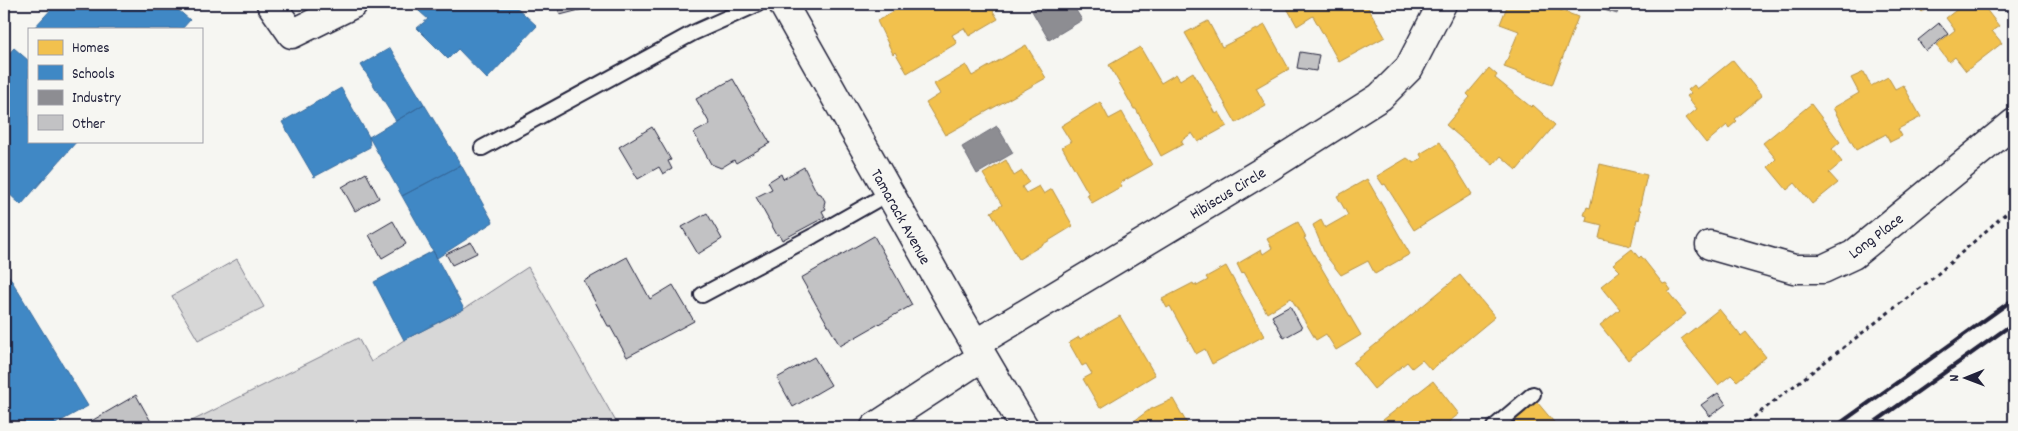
<svg xmlns="http://www.w3.org/2000/svg" width="2018" height="431" viewBox="0 0 2018 431" font-family="Dekko,sans-serif">
	<style>
		.green { fill: #d7d7d7; stroke: #7c7c89 }
		.homes { fill: #f2c14e; stroke: #b49148 }
		.schools { fill: #3f88c5; stroke: #36699c }
		.industry { fill: #8d8d92; stroke: #6d6d78 }
		.building { fill: #c2c2c4; stroke: #22223b }
		.lines { fill: none; stroke-linecap: round; stroke-linejoin: round }
		.lane-casing { stroke: #22223b; stroke-width: 18 }
		.street-casing { stroke: #22223b; stroke-width: 31 }
		.secondary-casing { stroke: #22223b; stroke-width: 31 }
		.path { stroke: #22223b; stroke-width: 3; stroke-dasharray: 4 4; stroke-linecap: butt }
		.lane { stroke: #f6f6f2; stroke-width: 14 }
		.street { stroke: #f6f6f2; stroke-width: 28 }
		.secondary { stroke: #f6f6f2; stroke-width: 28 }
		.rail { stroke: #22223b; stroke-width: 4 }
		.labels { text-anchor: middle; stroke-width: 5; stroke-linejoin: round; paint-order: stroke }
		.street-label { font-size: 16px; fill: #22223b; stroke: #f6f6f2 }
	</style>
	<rect width="100%" height="100%" fill="#f6f6f2"/>
	<filter id="ink" filterUnits="userSpaceOnUse"><feTurbulence type="fractalNoise" baseFrequency=".02" numOctaves="2"/><feDisplacementMap in="SourceGraphic" scale="10" xChannelSelector="R" yChannelSelector="G"/><feConvolveMatrix kernelMatrix="1 2 1 2 8 2 1 2 1" color-interpolation-filters="sRGB"/></filter>
	<g filter="url(#ink)">
		<path class="green" d="M237 259 264 307 198 340 172 296Z
			M528 267 619 427H180L358 338 371 362 404 340 464 309Z"/>
		<path class="homes" d="M906 4H1006L993 11 998 19 969 36 964 28 952 35 957 43 907 73 895 52 893 54 877 21Z
			M1294 4H1366L1385 37 1339 62 1313 16 1297 26 1287 8Z
			M1508 4H1545L1578 17 1552 85 1504 67 1519 31 1500 24Z
			M1915 4H1932L1922 12Z
			M1964 4H1982L1999 26 1992 31 2002 43 1966 71 1955 57 1949 62 1936 45 1955 30 1946 18Z
			M1208 21 1222 47 1265 25 1289 69 1256 88 1266 106 1236 123 1185 33Z
			M1026 45 1046 78 945 135 926 103 940 94 934 84 966 65 972 76Z
			M1140 47 1161 83 1176 74 1180 80 1193 72 1216 114 1219 112 1227 126 1198 142 1192 133 1181 141 1183 144 1161 156 1136 109H1134L1109 65Z
			M1733 60 1762 96 1735 119 1737 121 1729 128 1727 125 1706 143 1686 118 1697 109 1687 96 1691 93 1688 90 1694 85 1697 89Z
			M1489 68 1497 75 1495 78 1531 107 1533 105 1555 125 1517 170 1501 156 1493 165 1446 125 1470 97 1467 94Z
			M1864 72 1871 86 1888 77 1895 89 1903 85 1921 117 1898 129 1902 136 1890 142 1886 134 1856 150 1833 108 1859 93 1851 78Z
			M1100 102 1109 119 1122 112 1152 165 1120 183 1122 186 1092 203 1087 195 1089 194 1062 147 1071 142 1061 126Z
			M1811 104 1840 142 1832 149 1842 162 1829 173 1838 183 1812 204 1795 183 1787 190 1768 167 1776 159 1763 143Z
			M1440 142 1472 194 1414 230 1385 184 1383 185 1377 176 1407 158 1414 163 1422 158 1420 154Z
			M1006 160 1014 176 1022 171 1029 182 1022 187 1026 193 1039 186 1044 194 1052 189 1073 226 1019 259 991 212 1002 205 983 174Z
			M1600 164 1647 175 1639 210H1641L1639 220 1637 219 1631 246 1599 238 1602 225 1586 221 1587 216 1584 215 1587 207 1590 208Z
			M1367 179 1410 254 1375 274 1368 261 1341 275 1326 256 1313 225 1321 220 1325 228 1348 215 1337 196Z
			M1298 222 1306 237 1304 238 1361 335 1336 350 1326 334 1316 340 1291 298 1267 313 1244 272 1242 274 1237 264 1261 250 1263 254 1272 248 1267 239Z
			M1632 249 1639 258 1641 256 1663 284 1666 283 1671 290 1668 292 1686 314 1628 360 1600 325 1620 309 1601 286 1620 271 1613 264Z
			M1226 266 1264 336 1212 364 1205 349 1196 354 1170 306 1167 308 1162 299 1193 283 1194 285 1196 284 1197 286 1208 280 1206 277Z
			M1460 275 1495 317 1431 370 1422 360 1412 368 1407 362 1374 389 1353 363Z
			M1719 309 1741 336 1746 332 1766 357 1737 381 1731 375 1718 385 1681 339Z
			M1120 316 1155 375 1100 408 1083 379 1092 374 1086 364 1082 366 1069 343 1079 337 1080 339Z
			M1433 381 1459 414 1442 427H1374Z
			M1173 399 1189 427H1132L1130 424 1149 410Z
			M1537 402 1558 427H1508Z"/>
		<path class="schools" d="M56 4H171L190 20 182 29H33Z
			M411 4H513L537 26 487 79 458 49 448 59 417 28 428 19Z
			M14 48 29 61V141H77L21 205 4 189V59Z
			M390 48 424 104 396 121 361 65Z
			M341 88 369 137 370 147 314 177 282 122Z
			M424 104 461 165 402 196 369 137Z
			M461 165 493 222 437 258 402 196Z
			M433 251 464 309 404 340 374 282Z
			M4 268 88 406 50 427H4Z"/>
		<path class="industry" d="M1039 4H1072L1082 20 1049 40 1032 11 1035 9 1034 7Z
			M1584 4H1620L1617 14Z
			M997 126 1013 153 977 174 962 147Z"/>
		<path class="building" d="M557 4H603L560 15Z
			M1939 23 1948 34 1926 51 1918 40Z
			M1300 52 1319 55 1316 71 1297 68Z
			M733 79 770 143 736 163 734 160 721 168 711 164 694 133 710 124 696 99Z
			M652 127 671 160 668 161 672 169 663 174 659 167 638 179 619 147Z
			M804 167 817 193 821 194 825 201 824 205 826 209 822 211 825 217 782 240 779 234 777 235 756 197 772 189 768 182 781 174 783 179Z
			M366 173 379 198 355 211 342 187Z
			M707 213 722 239 698 254 682 227Z
			M393 221 406 244 382 258 369 235Z
			M874 236 912 305 840 346 801 278Z
			M471 242 477 253 452 265 446 254Z
			M627 257 650 299 673 285 694 321 627 357 610 326H608L584 281Z
			M1290 306 1302 328 1284 338 1272 316Z
			M814 357 831 385 793 407 777 378Z
			M1718 393 1726 404 1710 416 1701 405Z
			M136 395 154 427H91L88 423Z"/>
		<g class="lines">
			<defs>
				<path id="lane" d="M482 148 693 33 758 4
					M702 295 813 236 889 193
					M1494 427 1533 394"/>
				<path id="street" d="M271 4 292 34 353 4
					M1710 245 1794 269H1823L1853 255 2014 123
					M975 344 1268 168 1380 97 1409 68 1442 4
					M875 427 982 357"/>
				<path id="secondary" d="M783 4 956 311 1024 427"/>
			</defs>
			<use href="#lane" class="lane-casing"/>
			<use href="#street" class="street-casing"/>
			<use href="#secondary" class="secondary-casing"/>
			<path class="path" d="M1741 427 1933 278 2014 206"/>
			<use href="#lane" class="lane"/>
			<use href="#street" class="street"/>
			<use href="#secondary" class="secondary"/>
			<path class="rail" d="M1835 427 2014 299
				M1868 427 2014 323"/>
		</g>
	</g>
	<g class="labels">
		<g class="street-label">
			<text transform="translate(1227 192) rotate(-31)" y="6">Hibiscus Circle</text>
			<text transform="translate(902 216) rotate(61)" y="6">Tamarack Avenue</text>
			<text transform="translate(1875 235) rotate(-37)" y="6">Long Place</text>
		</g>
	</g>
	<rect width="2018" height="431" fill="none" stroke="#f6f6f2" stroke-width="20"/>
	<rect x="10" y="10" width="1998" height="411" fill="none" stroke="#22223b" stroke-width="2" filter="url(#ink)"/>
	<rect x="28" y="28" width="175" height="115" fill="#f6f6f2" stroke="#a1a1a9"/>
	<rect x="38" y="40" width="25" height="15" fill="#f2c14e" stroke="#a1a1a9"/>
	<text x="72" y="52" font-size="15" fill="#22223b">Homes</text>
	<rect x="38" y="65" width="25" height="15" fill="#3f88c5" stroke="#a1a1a9"/>
	<text x="72" y="78" font-size="15" fill="#22223b">Schools</text>
	<rect x="38" y="90" width="25" height="15" fill="#8d8d92" stroke="#a1a1a9"/>
	<text x="72" y="102" font-size="15" fill="#22223b">Industry</text>
	<rect x="38" y="115" width="25" height="15" fill="#c2c2c4" stroke="#a1a1a9"/>
	<text x="72" y="128" font-size="15" fill="#22223b">Other</text>
	<g transform="translate(1966 378) rotate(269)" stroke="#f6f6f2" stroke-width="4" paint-order="stroke">
	<path d="M0-4L9 19L0 12L-9 19Z" fill="#22223b"/>
	<text y="-8" font-size="14" font-weight="bold" text-anchor="middle" fill="#22223b">N</text>
	</g>
</svg>
